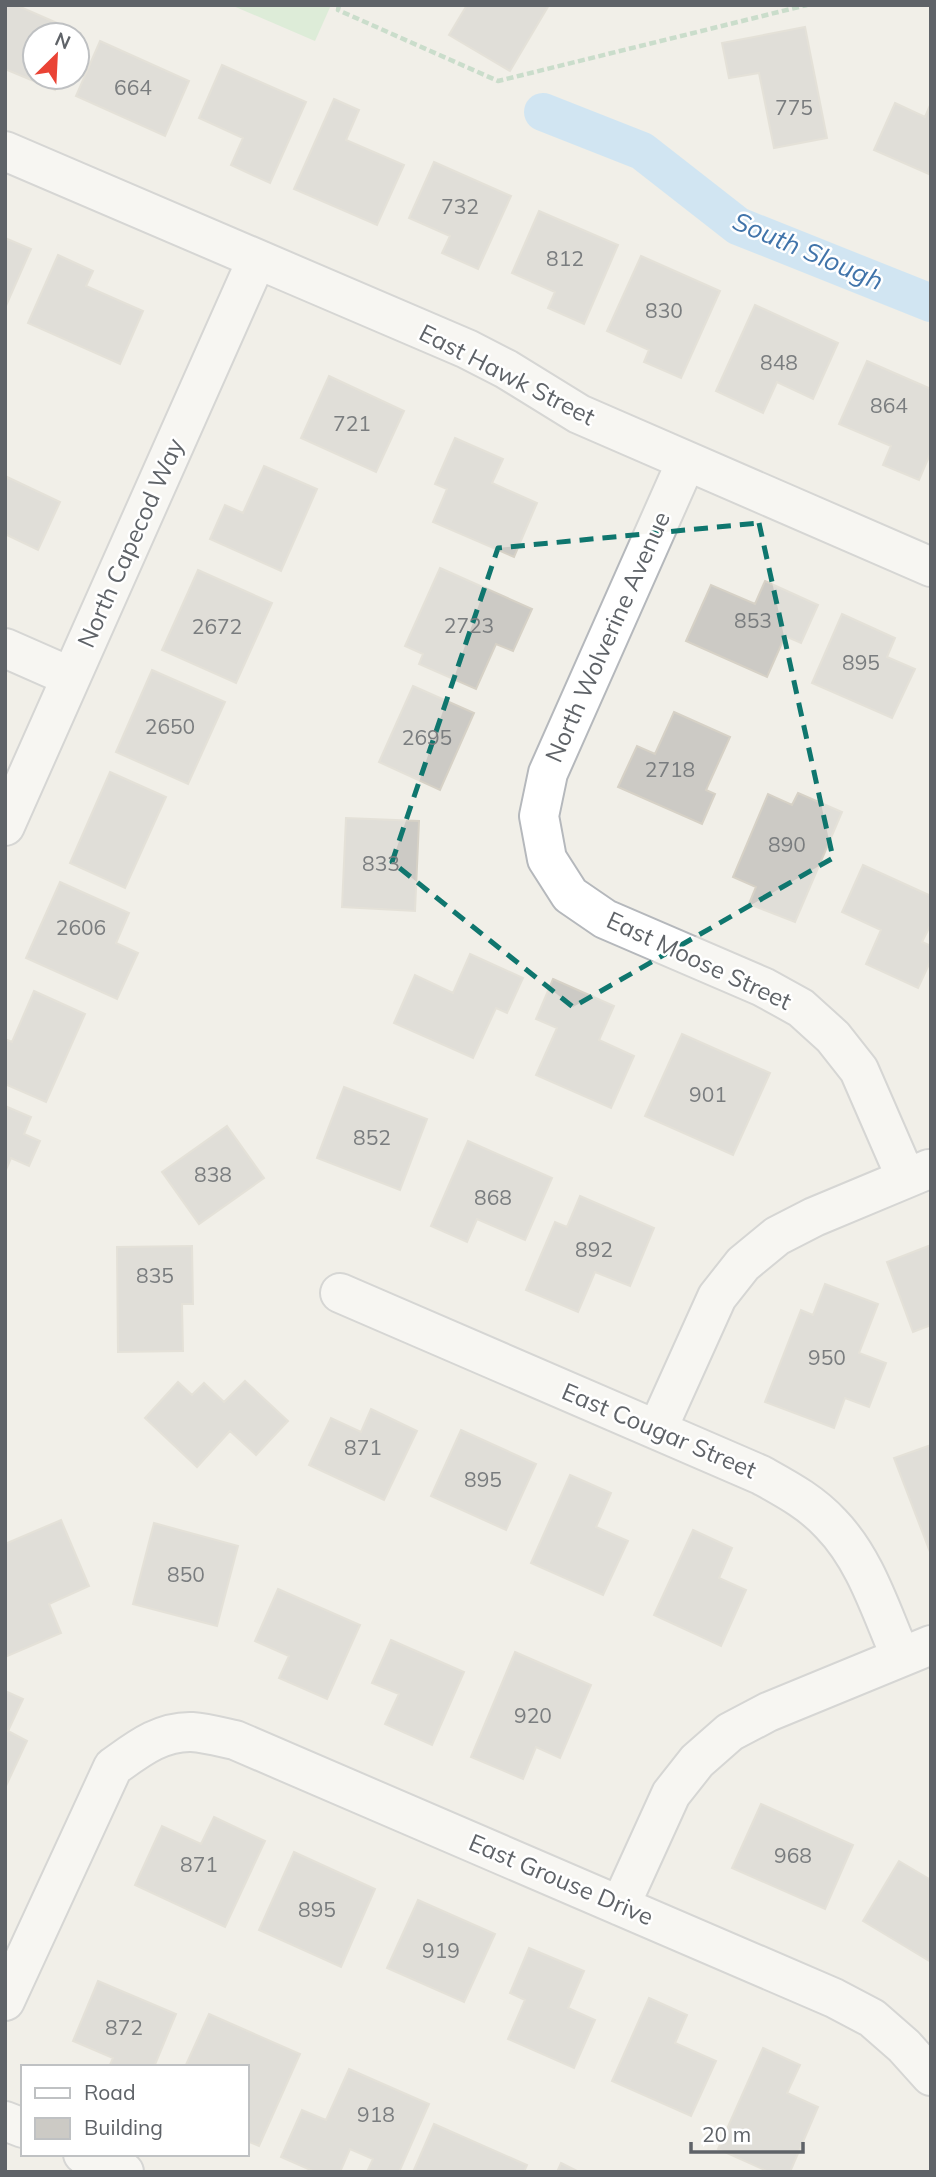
<svg xmlns="http://www.w3.org/2000/svg" width="936" height="2177" viewBox="0 0 936 2177" font-family="Mulish,sans-serif">
	<style>
		.green { fill: #c5e8c5 }
		.lines { fill: none; stroke-linecap: round; stroke-linejoin: round }
		.canal { stroke: #aadaff; stroke-width: 38 }
		.building { fill: #cccac5; stroke: #d6d1c6; stroke-width: 2 }
		.minor-casing { stroke: #b5b8bc; stroke-width: 42 }
		.path { stroke: #9cc7a9; stroke-width: 4.5; stroke-dasharray: 7 3.5; stroke-linecap: butt }
		.minor { stroke: #fff; stroke-width: 38 }
		.marked { fill: none; stroke: #0f766e; stroke-width: 5; stroke-dasharray: 14 9; stroke-linejoin: round }
		.labels { text-anchor: middle; stroke-width: 5; stroke-linejoin: round; paint-order: stroke }
		.number-label { font-size: 21px; fill: #7a7d7f }
		.street-label { font-size: 24px; fill: #5f6368; stroke: #fff }
		.water-label { font-size: 26px; font-style: italic; fill: #4174aa; stroke: #fff }
	</style>
	<rect width="100%" height="100%" fill="#f1efe8"/>
	<path class="green" d="M231 5H331L315 41Z"/>
	<g class="lines">
		<path class="canal" d="M543 112 642 151 738 226 931 303"/>
	</g>
	<path class="building" d="M5 5H16L80 33 77 40V35H35V77H61L55 90 5 69Z
		M467 5H549L510 71 449 35Z
		M805 27 827 138 774 148 759 73 729 78 722 43Z
		M100 41 189 81 165 136 76 96Z
		M222 65 306 102 270 183 231 165 243 138 199 118Z
		M334 99 359 110 346 140 404 165 377 225 294 189Z
		M895 103 925 117 931 103V175L874 150Z
		M434 162 511 196 478 269 442 253 450 236 409 218Z
		M539 211 618 245 584 324 548 308 555 292 512 273Z
		M5 238 31 249 5 308Z
		M58 255 93 271 86 286 143 311 120 364 28 323Z
		M641 256 720 291 681 378 644 362 649 350 607 331Z
		M755 305 838 343 813 399 777 382 763 413 716 391Z
		M867 361 931 389V452L919 480 883 465 891 446 839 424Z
		M329 376 404 411 376 472 301 438Z
		M455 438 503 459 492 483 537 503 514 557 433 522 447 489 435 484Z
		M264 466 317 489 281 571 210 539 225 505 243 513Z
		M5 476 60 502 38 550 5 534Z
		M440 568 532 609 513 651 496 644 476 689 419 664 423 654 405 646Z
		M198 570 272 603 236 683 162 650Z
		M765 581 818 605 801 643 785 636 767 677 686 641 711 585 755 604Z
		M842 614 895 638 887 657 915 669 892 718 812 683Z
		M152 670 225 702 188 784 116 752Z
		M413 686 474 713 440 790 379 762Z
		M674 712 730 737 706 790 715 794 702 824 618 787 637 746 655 754Z
		M110 772 166 797 125 888 70 863Z
		M798 793 842 812 795 922 749 904 756 887 733 877 768 794 792 805Z
		M346 818 419 821 415 911 342 907Z
		M863 865 931 896V924L922 942 931 946V960L918 988 866 964 881 930 842 912Z
		M60 882 129 913 116 943 138 953 117 999 26 958Z
		M470 954 523 978 507 1013 496 1008 473 1058 394 1023 415 975 453 993Z
		M553 979 614 1006 599 1040 634 1056 611 1108 536 1075 557 1028 536 1019Z
		M34 991 85 1014 46 1102 5 1084V1039L12 1042Z
		M682 1034 770 1073 733 1155 645 1116Z
		M344 1087 427 1119 400 1190 317 1158Z
		M5 1106 31 1117 24 1134 40 1141 29 1166 11 1158 5 1172Z
		M227 1126 264 1178 199 1224 162 1172Z
		M468 1141 552 1178 525 1240 477 1219 467 1242 431 1226Z
		M580 1196 654 1228 630 1286 595 1272 578 1312 526 1290 555 1222 567 1227Z
		M931 1245V1325L913 1332 887 1262Z
		M192 1246 193 1304H182L183 1351 118 1352 117 1247Z
		M825 1284 878 1304 859 1353 886 1363 869 1407 845 1398 834 1428 765 1402 801 1310 813 1315Z
		M245 1381 288 1421 256 1455 230 1431 197 1467 145 1418 178 1382 192 1395 204 1383 224 1402Z
		M371 1409 417 1431 384 1500 309 1465 331 1418 361 1432Z
		M461 1430 536 1464 506 1530 431 1496Z
		M931 1445V1551L930 1552 894 1458Z
		M570 1475 611 1493 596 1527 628 1541 603 1595 531 1563Z
		M61 1520 89 1586 49 1604 61 1633 5 1657V1544Z
		M154 1523 238 1546 217 1626 133 1604Z
		M693 1530 732 1548 719 1578 746 1590 721 1646 654 1615Z
		M278 1589 360 1625 327 1699 279 1678 289 1656 255 1641Z
		M391 1640 464 1672 432 1745 385 1724 399 1694 372 1683Z
		M515 1652 591 1685 560 1758 536 1747 523 1779 471 1757Z
		M5 1691 23 1699 8 1731 27 1741 5 1788Z
		M761 1804 853 1845 825 1909 732 1868Z
		M214 1817 265 1841 225 1927 135 1885 162 1826 201 1844Z
		M294 1852 375 1889 341 1967 259 1930Z
		M899 1861 931 1880V1962L863 1921Z
		M418 1900 495 1934 464 2002 387 1968Z
		M529 1948 584 1971 568 2008 595 2020 574 2068 508 2039 525 2000 510 1993Z
		M98 1981 176 2014 154 2067H109L113 2058 73 2041Z
		M649 1998 687 2015 675 2043 716 2061 691 2116 612 2081Z
		M209 2014 300 2054 259 2146 247 2141V2067H185Z
		M763 2048 800 2065 787 2093 818 2107 790 2172H769L718 2149Z
		M349 2069 429 2104 399 2172H367L373 2159 350 2149 340 2172H315L281 2157 302 2110 326 2120Z
		M434 2124 527 2165 524 2172H413Z
		M561 2163 579 2172H557Z"/>
	<g class="lines">
		<defs>
			<path id="minor" d="M5 151 467 349 506 369 579 414 931 567
				M686 462 548 773 539 816 547 859 570 895 605 919 763 987 801 1008 833 1037 859 1070 906 1178
				M5 648 71 677
				M5 826 257 259
				M340 1293 761 1475C786 1489 811 1502 831 1524 866 1560 881 1612 901 1657
				M657 1430 717 1297 743 1264 777 1236 814 1217 929 1169
				M620 1906 671 1794 697 1761 730 1732 768 1712 931 1645
				M5 2001 113 1767C137 1750 160 1731 192 1732 206 1733 221 1737 235 1740L834 1998 872 2018 904 2046 931 2076
				M5 2121 23 2128
				M83 2154 124 2172"/>
		</defs>
		<use href="#minor" class="minor-casing"/>
		<path class="path" d="M339 5 338 10 498 81 807 5"/>
		<use href="#minor" class="minor"/>
	</g>
	<path d="M0 0H936V2177H0ZM759 523 833 858 573 1007 392 862 498 548Z" fill="#f1efe8" fill-opacity=".55" fill-rule="evenodd"/>
	<path class="marked" d="M759 523 833 858 573 1007 392 862 498 548Z"/>
	<g class="labels">
		<g class="number-label">
			<text x="133" y="95">664</text>
			<text x="794" y="115">775</text>
			<text x="460" y="214">732</text>
			<text x="565" y="266">812</text>
			<text x="664" y="318">830</text>
			<text x="779" y="370">848</text>
			<text x="889" y="413">864</text>
			<text x="352" y="431">721</text>
			<text x="753" y="628">853</text>
			<text x="469" y="633">2723</text>
			<text x="217" y="634">2672</text>
			<text x="861" y="670">895</text>
			<text x="170" y="734">2650</text>
			<text x="427" y="745">2695</text>
			<text x="670" y="777">2718</text>
			<text x="787" y="852">890</text>
			<text x="381" y="871">833</text>
			<text x="81" y="935">2606</text>
			<text x="708" y="1102">901</text>
			<text x="372" y="1145">852</text>
			<text x="213" y="1182">838</text>
			<text x="493" y="1205">868</text>
			<text x="594" y="1257">892</text>
			<text x="155" y="1283">835</text>
			<text x="827" y="1365">950</text>
			<text x="363" y="1455">871</text>
			<text x="483" y="1487">895</text>
			<text x="186" y="1582">850</text>
			<text x="533" y="1723">920</text>
			<text x="793" y="1863">968</text>
			<text x="199" y="1872">871</text>
			<text x="317" y="1917">895</text>
			<text x="441" y="1958">919</text>
			<text x="124" y="2035">872</text>
			<text x="376" y="2122">918</text>
		</g>
		<g class="street-label">
			<text transform="translate(507 375) rotate(27)" y="8">East Hawk Street</text>
			<text transform="translate(131 543) rotate(-66)" y="8">North Capecod Way</text>
			<text transform="translate(608 637) rotate(-66)" y="8">North Wolverine Avenue</text>
			<text transform="translate(699 961) rotate(25)" y="8">East Moose Street</text>
			<text transform="translate(659 1431) rotate(23)" y="8">East Cougar Street</text>
			<text transform="translate(561 1880) rotate(23)" y="8">East Grouse Drive</text>
		</g>
		<g class="water-label">
			<text transform="translate(808 251) rotate(23)" y="9">South Slough</text>
		</g>
	</g>
	<rect width="936" height="2177" fill="none" stroke="#5f6368" stroke-width="14"/>
	<rect x="21" y="2065" width="228" height="91" fill="#ffffff" stroke="#bfc1c3" stroke-width="2"/>
	<rect x="35" y="2088" width="35" height="10" fill="#ffffff" stroke="#bfc1c3" stroke-width="2"/>
	<text x="84" y="2100" font-size="21" fill="#5f6368">Road</text>
	<rect x="35" y="2118" width="35" height="21" fill="#cccac5" stroke="#bfc1c3" stroke-width="2"/>
	<text x="84" y="2135" font-size="21" fill="#5f6368">Building</text>
	<g transform="translate(56 56) rotate(24)"><circle r="33" fill="#ffffff" stroke="#bfc1c3" stroke-width="2"/>
	<path d="M0-5L12 26L0 18L-12 26Z" fill="#ea4335"/>
	<text y="-10" font-size="19" font-weight="bold" text-anchor="middle" fill="#5f6368">N</text>
	</g>
	<path d="M691 2142v10h112v-10" fill="none" stroke="#5f6368" stroke-width="3.5"/>
	<text x="702" y="2142" font-size="21" fill="#5f6368" stroke="#ffffff" stroke-width="5" paint-order="stroke">20 m</text>
</svg>
